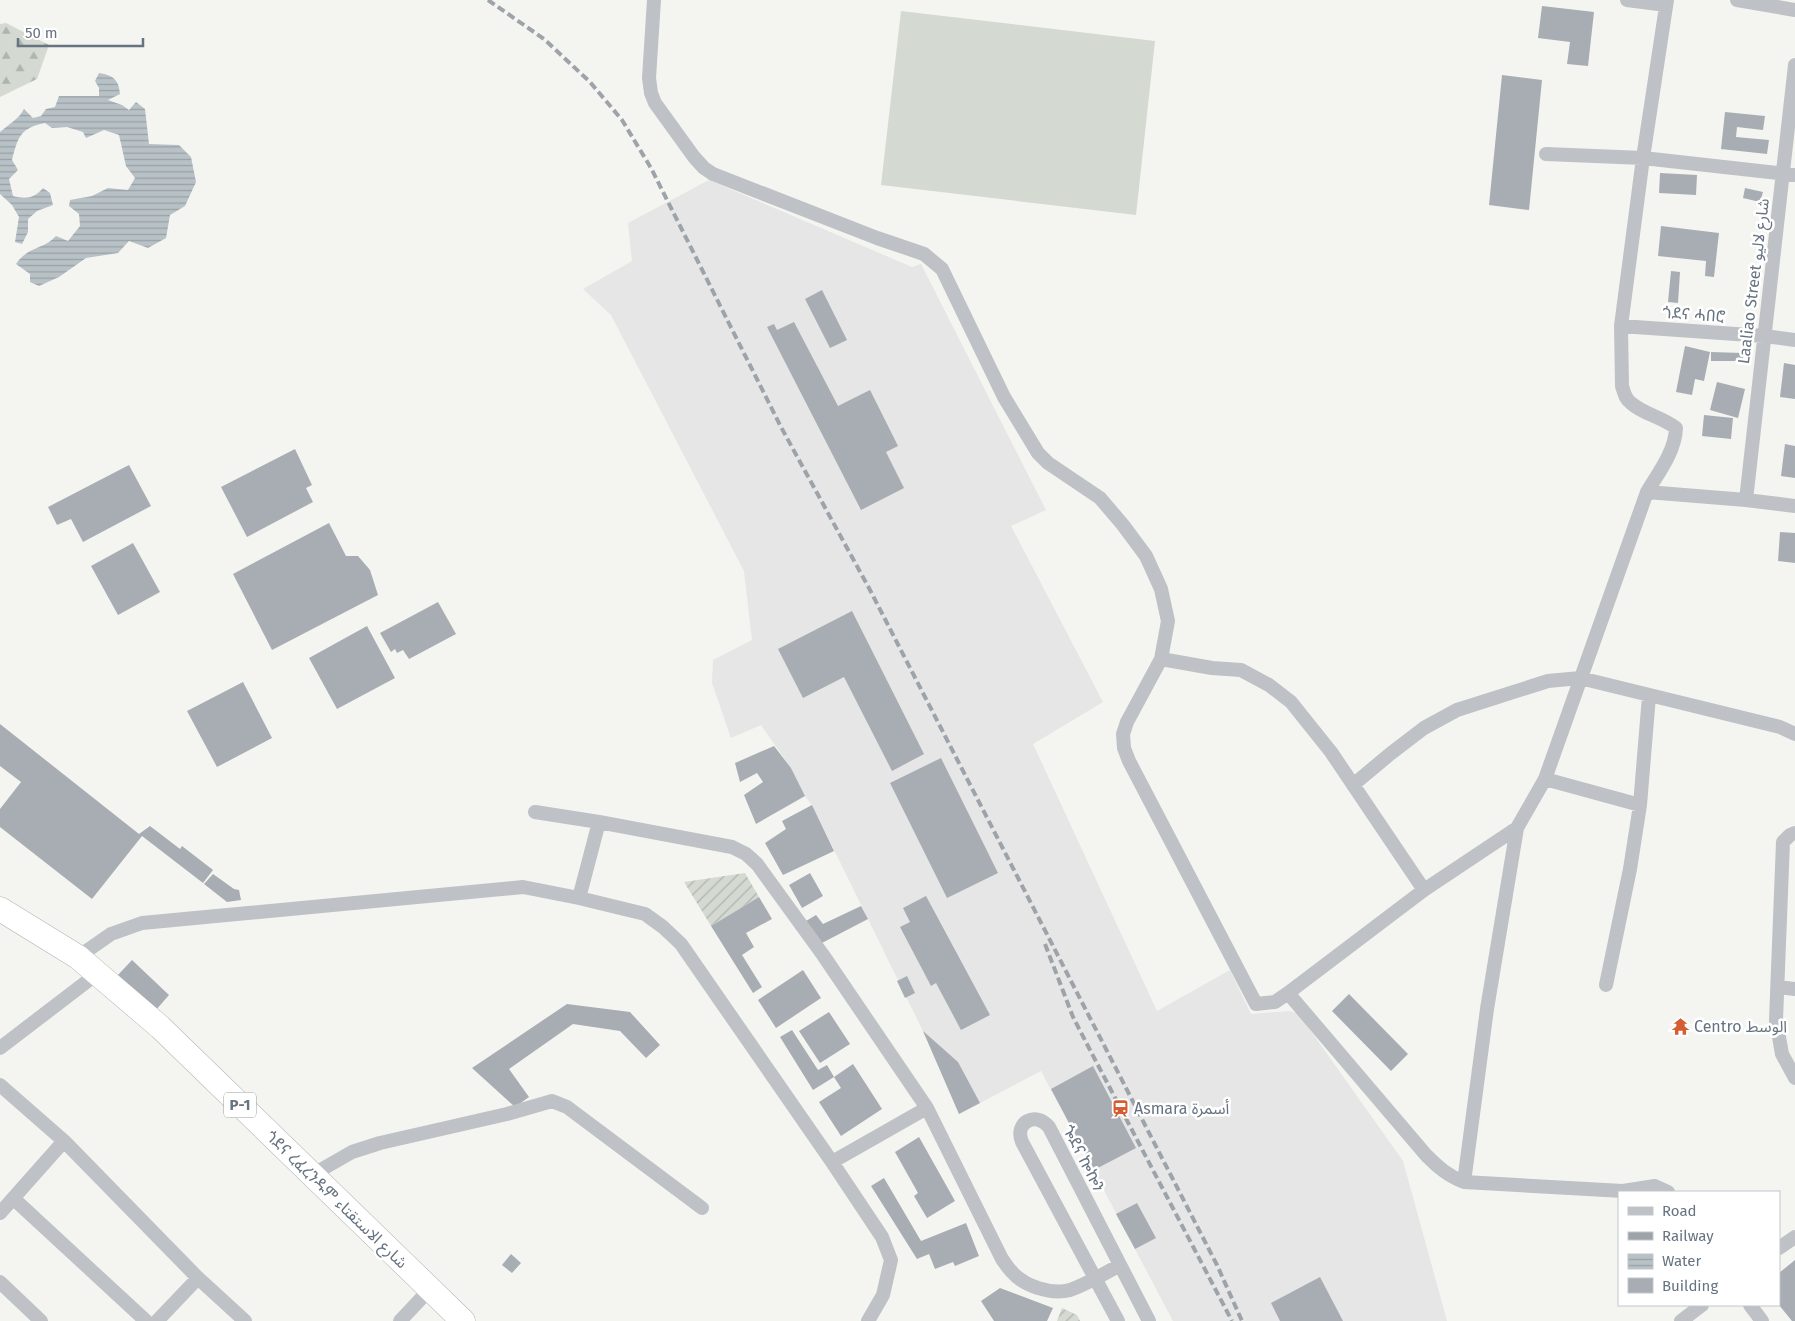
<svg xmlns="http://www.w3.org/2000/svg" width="1795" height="1321" viewBox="0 0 1795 1321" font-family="'Fira Sans','Noto Sans Arabic','Noto Sans Ethiopic',sans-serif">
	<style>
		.built { fill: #e5e6e5 }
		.forest { fill: url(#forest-firs) }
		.garden { fill: url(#garden-furrows) }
		.pitch { fill: #d4d9d1 }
		.water { fill: url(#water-rules) }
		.building { fill: #a7adb3 }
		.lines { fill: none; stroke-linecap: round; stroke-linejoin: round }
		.trunk-casing { stroke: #b1b4b7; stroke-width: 25 }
		.minor { stroke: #bec1c5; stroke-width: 14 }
		.trunk { stroke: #fff; stroke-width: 24 }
		.rail { stroke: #9ea3a9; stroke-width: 4; stroke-dasharray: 8 4; stroke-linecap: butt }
		.labels { text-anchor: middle; stroke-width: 5; stroke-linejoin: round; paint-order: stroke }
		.shield { fill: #fff; stroke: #949da6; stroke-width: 1 }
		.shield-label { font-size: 15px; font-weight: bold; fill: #667380 }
		.street-label { font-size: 16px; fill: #667380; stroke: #fff }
		.poi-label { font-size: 16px; fill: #667380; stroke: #fff; text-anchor: start }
	</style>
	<defs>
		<pattern id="forest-firs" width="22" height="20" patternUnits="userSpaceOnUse" patternTransform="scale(1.25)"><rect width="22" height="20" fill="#d4d9d1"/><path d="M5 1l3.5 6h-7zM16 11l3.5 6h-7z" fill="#b0b4af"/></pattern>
		<pattern id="garden-furrows" width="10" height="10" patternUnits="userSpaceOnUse" patternTransform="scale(1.25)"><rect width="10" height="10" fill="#d4d9d1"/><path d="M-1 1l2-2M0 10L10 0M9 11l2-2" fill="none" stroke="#b0b4af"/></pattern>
		<pattern id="water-rules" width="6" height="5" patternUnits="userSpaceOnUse" patternTransform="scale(1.25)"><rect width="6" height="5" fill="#b7c1c6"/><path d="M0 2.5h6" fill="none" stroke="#99a1a6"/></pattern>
	</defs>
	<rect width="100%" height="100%" fill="#f4f5f1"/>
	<path class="built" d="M709 180 912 267 921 264 1046 510 1011 526 1103 702 1033 744 1157 1011 1230 970 1251 1014 1289 1011 1297 1013 1303 1020 1403 1161 1447 1321H1173L1041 1071 959 1114 923 1031 812 805 805 796 791 768 761 725 731 738 712 683 713 660 752 640 744 571 611 315 583 289 632 261 628 223Z"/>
	<path class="forest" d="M6 23 49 45 37 79 0 97V24Z"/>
	<path class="garden" d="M745 873 759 897 711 926 684 882Z
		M1062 1308 1077 1315 1080 1321H1057Z"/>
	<path class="pitch" d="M901 11 1155 41 1136 215 881 185Z"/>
	<path class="water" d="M99 73C113 75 119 80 120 94L108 100 122 105 129 110 136 102 145 109 149 144 179 145 191 157 196 182 185 206 170 215 166 238 148 248 129 241 118 253 86 258 59 277 39 286 30 282V274L16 264C28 246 43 250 56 236L68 241 80 226 79 214 69 206 70 200 92 196 108 188 128 190 135 178 126 166 119 135 104 130 86 138 83 132 67 127 52 128 45 123C20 128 18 137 12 160L18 170 9 179 13 196C25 199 34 199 43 188L50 193 53 205 37 211 28 219V232L22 244 15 242 19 217 12 205 0 194V132C9 124 19 119 24 109L33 118 41 116 46 109 55 107 59 96H99V88L95 81Z"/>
	<path class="building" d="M1542 6 1594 12 1588 66 1567 64 1570 42 1538 38Z
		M1502 75 1542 80 1529 210 1489 205Z
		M1725 112 1765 116 1763 130 1737 127 1736 137 1769 140 1767 154 1721 149Z
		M1660 173 1697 175 1696 195 1659 193Z
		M1745 188 1763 192 1760 202 1743 198Z
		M1661 226 1719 233 1714 277 1705 276 1706 261 1658 256Z
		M1671 271 1680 272 1678 303 1668 302Z
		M822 290 847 340 830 348 805 299Z
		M794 322 838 406 870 390 898 446 886 452 904 488 861 510 767 327 774 324 777 330Z
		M1685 346 1710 352 1704 381 1695 379 1692 395 1676 392Z
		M1711 352 1743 353V361H1711Z
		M1784 363 1795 365V399L1780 397Z
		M1717 382 1745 389 1738 418 1710 410Z
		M1704 415 1733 418 1731 439 1702 436Z
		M1785 444 1795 446V478L1781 476Z
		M295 449 312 485 306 488 313 502 247 537 221 487Z
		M129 465 151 506 83 542 71 519 57 525 48 507Z
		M329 523 346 556H358L370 570 378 595 272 650 233 574Z
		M1780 532 1795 533V563L1778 561Z
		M133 543 160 592 118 615 91 566Z
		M438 602 456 634 409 659 403 650 397 653 395 649 391 652 380 633Z
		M852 611 924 754 892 771 844 677 803 698 778 649Z
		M367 626 395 678 337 709 309 658Z
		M243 682 272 738 217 767 187 711Z
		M0 724 139 834 150 826 180 849 182 846 213 870 203 883 142 836 92 899 0 827V809L21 782 0 766Z
		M774 746 791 768 805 796 756 824 744 795 763 782 757 773 740 782 735 763Z
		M941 758 998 873 947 898 890 783Z
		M812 805 834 851 783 875 765 843 786 829 782 821Z
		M810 873 823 896 802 908 789 885Z
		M213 874 234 889 239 890 241 900 227 902 204 884Z
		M926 896 990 1015 961 1030 936 983 931 986 900 927 910 922 903 908Z
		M759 897 772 919 746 933 754 947 742 955 762 987 753 993 711 926Z
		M861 906 868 919 820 944 806 921 816 915 823 924Z
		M132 960 169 995 156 1010 118 975Z
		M803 970 821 998 776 1028 758 1000Z
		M907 976 915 993 905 998 897 981Z
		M1349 994 1408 1054 1391 1071 1332 1011Z
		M567 1004 630 1012 660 1045 646 1058 620 1031 573 1024 509 1069 529 1097 515 1107 472 1068Z
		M829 1012 850 1044 820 1063 799 1031Z
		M792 1030 818 1070 827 1065 834 1077 813 1090 780 1037Z
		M923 1031 958 1062 980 1103 959 1114Z
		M853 1064 882 1109 841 1136 819 1102 841 1088 834 1077Z
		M1093 1066 1136 1148 1094 1170 1051 1089Z
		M919 1137 955 1201 927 1218 914 1196 918 1193 895 1152Z
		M884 1178 921 1241 966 1223 979 1256 955 1266 953 1262 935 1269 929 1254 917 1259 871 1186Z
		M1137 1203 1156 1238 1135 1249 1116 1214Z
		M511 1254 521 1263 512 1273 502 1265Z
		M1795 1260V1321H1792L1779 1305V1273Z
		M1320 1277 1343 1321H1280L1271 1303Z
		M1000 1288 1053 1308 1047 1321H994L981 1301Z"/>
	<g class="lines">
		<defs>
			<path id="trunk" d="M0 909 78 957 160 1027 463 1321"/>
		</defs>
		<use href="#trunk" class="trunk-casing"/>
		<path class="minor" d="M654 0 649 78 651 93 655 103 694 157 704 168 713 174 877 238 924 254 942 269 1004 397 1038 453 1048 463 1100 498 1123 525 1146 556 1161 589 1168 621 1161 659 1127 722 1123 734 1124 748 1129 761 1256 1004 1275 1002 1288 993
			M1627 0 1666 5
			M1667 0 1643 158 1621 326 1622 386C1624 392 1625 399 1631 403 1643 414 1662 417 1676 428 1675 452 1659 472 1647 492L1545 779 1517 828 1487 1009 1464 1182 1623 1191 1655 1186 1668 1192
			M1737 0 1795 10
			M1546 154 1643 158 1795 175
			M1621 326 1764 336 1795 340
			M1647 492 1746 500 1795 506
			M1746 500 1795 65
			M1161 659 1212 668 1241 670 1269 685 1291 702 1331 752 1424 890
			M1545 779 1640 805
			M1353 785 1390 754 1424 728 1457 710 1548 681 1580 678 1780 727 1795 734
			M535 812 599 822 732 847 746 854 757 864 823 955 927 1108 1002 1259C1005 1263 1008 1268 1012 1272 1024 1286 1051 1295 1070 1290 1087 1284 1104 1274 1120 1265
			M1795 833 1790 835 1783 842 1776 1020 1782 1054 1795 1078
			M579 898 599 822
			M78 957 111 934 142 923 523 887 579 898 645 914 663 927 681 944 832 1162 882 1237 891 1260 883 1295 868 1321
			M1606 985 1630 869 1640 805 1649 696
			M1778 987 1795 989
			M0 1048 98 973
			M0 1085 64 1141 198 1278 245 1321
			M832 1162 927 1108
			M312 1175 352 1152 380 1143 507 1114 552 1101 567 1107 702 1208
			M1464 1182C1448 1176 1438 1167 1426 1155L1288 993 1424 890 1517 828
			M14 1199 146 1321
			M0 1213 64 1141
			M1779 1248 1795 1237
			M0 1282 41 1321
			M1750 1305 1762 1321
			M157 1321 198 1278
			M400 1321 430 1289
			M1118 1321 1022 1142C1014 1122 1036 1111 1049 1127L1149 1321
			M1681 1321 1702 1305"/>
		<use href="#trunk" class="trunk"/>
		<path class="rail" d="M488 0 544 39 590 82 622 120 651 168 781 427 870 590 1217 1265 1242 1321
			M1045 944 1073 1017 1089 1048 1232 1321"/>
	</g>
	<defs>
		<symbol id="temple-bare" viewBox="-9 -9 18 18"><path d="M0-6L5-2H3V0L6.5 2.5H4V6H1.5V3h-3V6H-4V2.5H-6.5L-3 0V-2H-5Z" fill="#d55d31" stroke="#fff" stroke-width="2.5" paint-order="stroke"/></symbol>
		<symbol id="station-bare" viewBox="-9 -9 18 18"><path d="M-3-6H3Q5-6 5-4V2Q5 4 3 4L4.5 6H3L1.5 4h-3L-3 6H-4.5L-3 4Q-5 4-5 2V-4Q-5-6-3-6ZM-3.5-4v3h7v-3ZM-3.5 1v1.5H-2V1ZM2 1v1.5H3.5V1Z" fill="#d55d31" stroke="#fff" stroke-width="2.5" paint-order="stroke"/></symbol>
	</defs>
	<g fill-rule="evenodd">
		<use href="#temple-bare" x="1668" y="1014" width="25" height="25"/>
		<use href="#station-bare" x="1108" y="1096" width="25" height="25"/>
	</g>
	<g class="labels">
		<rect class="shield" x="224" y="1092.5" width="32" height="25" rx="4"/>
		<g class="shield-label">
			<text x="240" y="1110">P-1</text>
		</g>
		<g class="street-label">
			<text transform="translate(1753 281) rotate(-83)" y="6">Laaliao Street شارع لاليو</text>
			<text transform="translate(1694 314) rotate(4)" y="6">ጎደና ሓበሮ</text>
			<text transform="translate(1084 1158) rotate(63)" y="6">ጐደና ኰኰን</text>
			<text transform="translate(337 1199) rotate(44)" y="6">ጎደና ረፈረንዱም شارع الاستقتاء</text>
		</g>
		<g class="poi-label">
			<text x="1694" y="1032">Centro الوسط</text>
			<text x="1134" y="1114">Asmara أسمرة</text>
		</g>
	</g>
	<rect x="1618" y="1191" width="162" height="115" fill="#ffffff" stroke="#c2c7cc"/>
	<rect x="1628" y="1207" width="25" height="8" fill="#bec1c5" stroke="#c2c7cc"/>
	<text x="1662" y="1216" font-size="15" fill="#667380">Road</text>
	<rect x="1628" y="1232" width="25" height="8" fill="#9ea3a9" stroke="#c2c7cc"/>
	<text x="1662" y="1241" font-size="15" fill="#667380">Railway</text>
	<rect x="1628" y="1254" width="25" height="15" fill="url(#water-rules)" stroke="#c2c7cc"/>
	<text x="1662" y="1266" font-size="15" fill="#667380">Water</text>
	<rect x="1628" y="1278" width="25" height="15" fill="#a7adb3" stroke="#c2c7cc"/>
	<text x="1662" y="1291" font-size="15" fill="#667380">Building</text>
	<path d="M18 38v8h125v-8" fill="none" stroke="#667380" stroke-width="2.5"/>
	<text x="25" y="38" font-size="15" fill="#667380" stroke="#ffffff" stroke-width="4" paint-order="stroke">50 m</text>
</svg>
